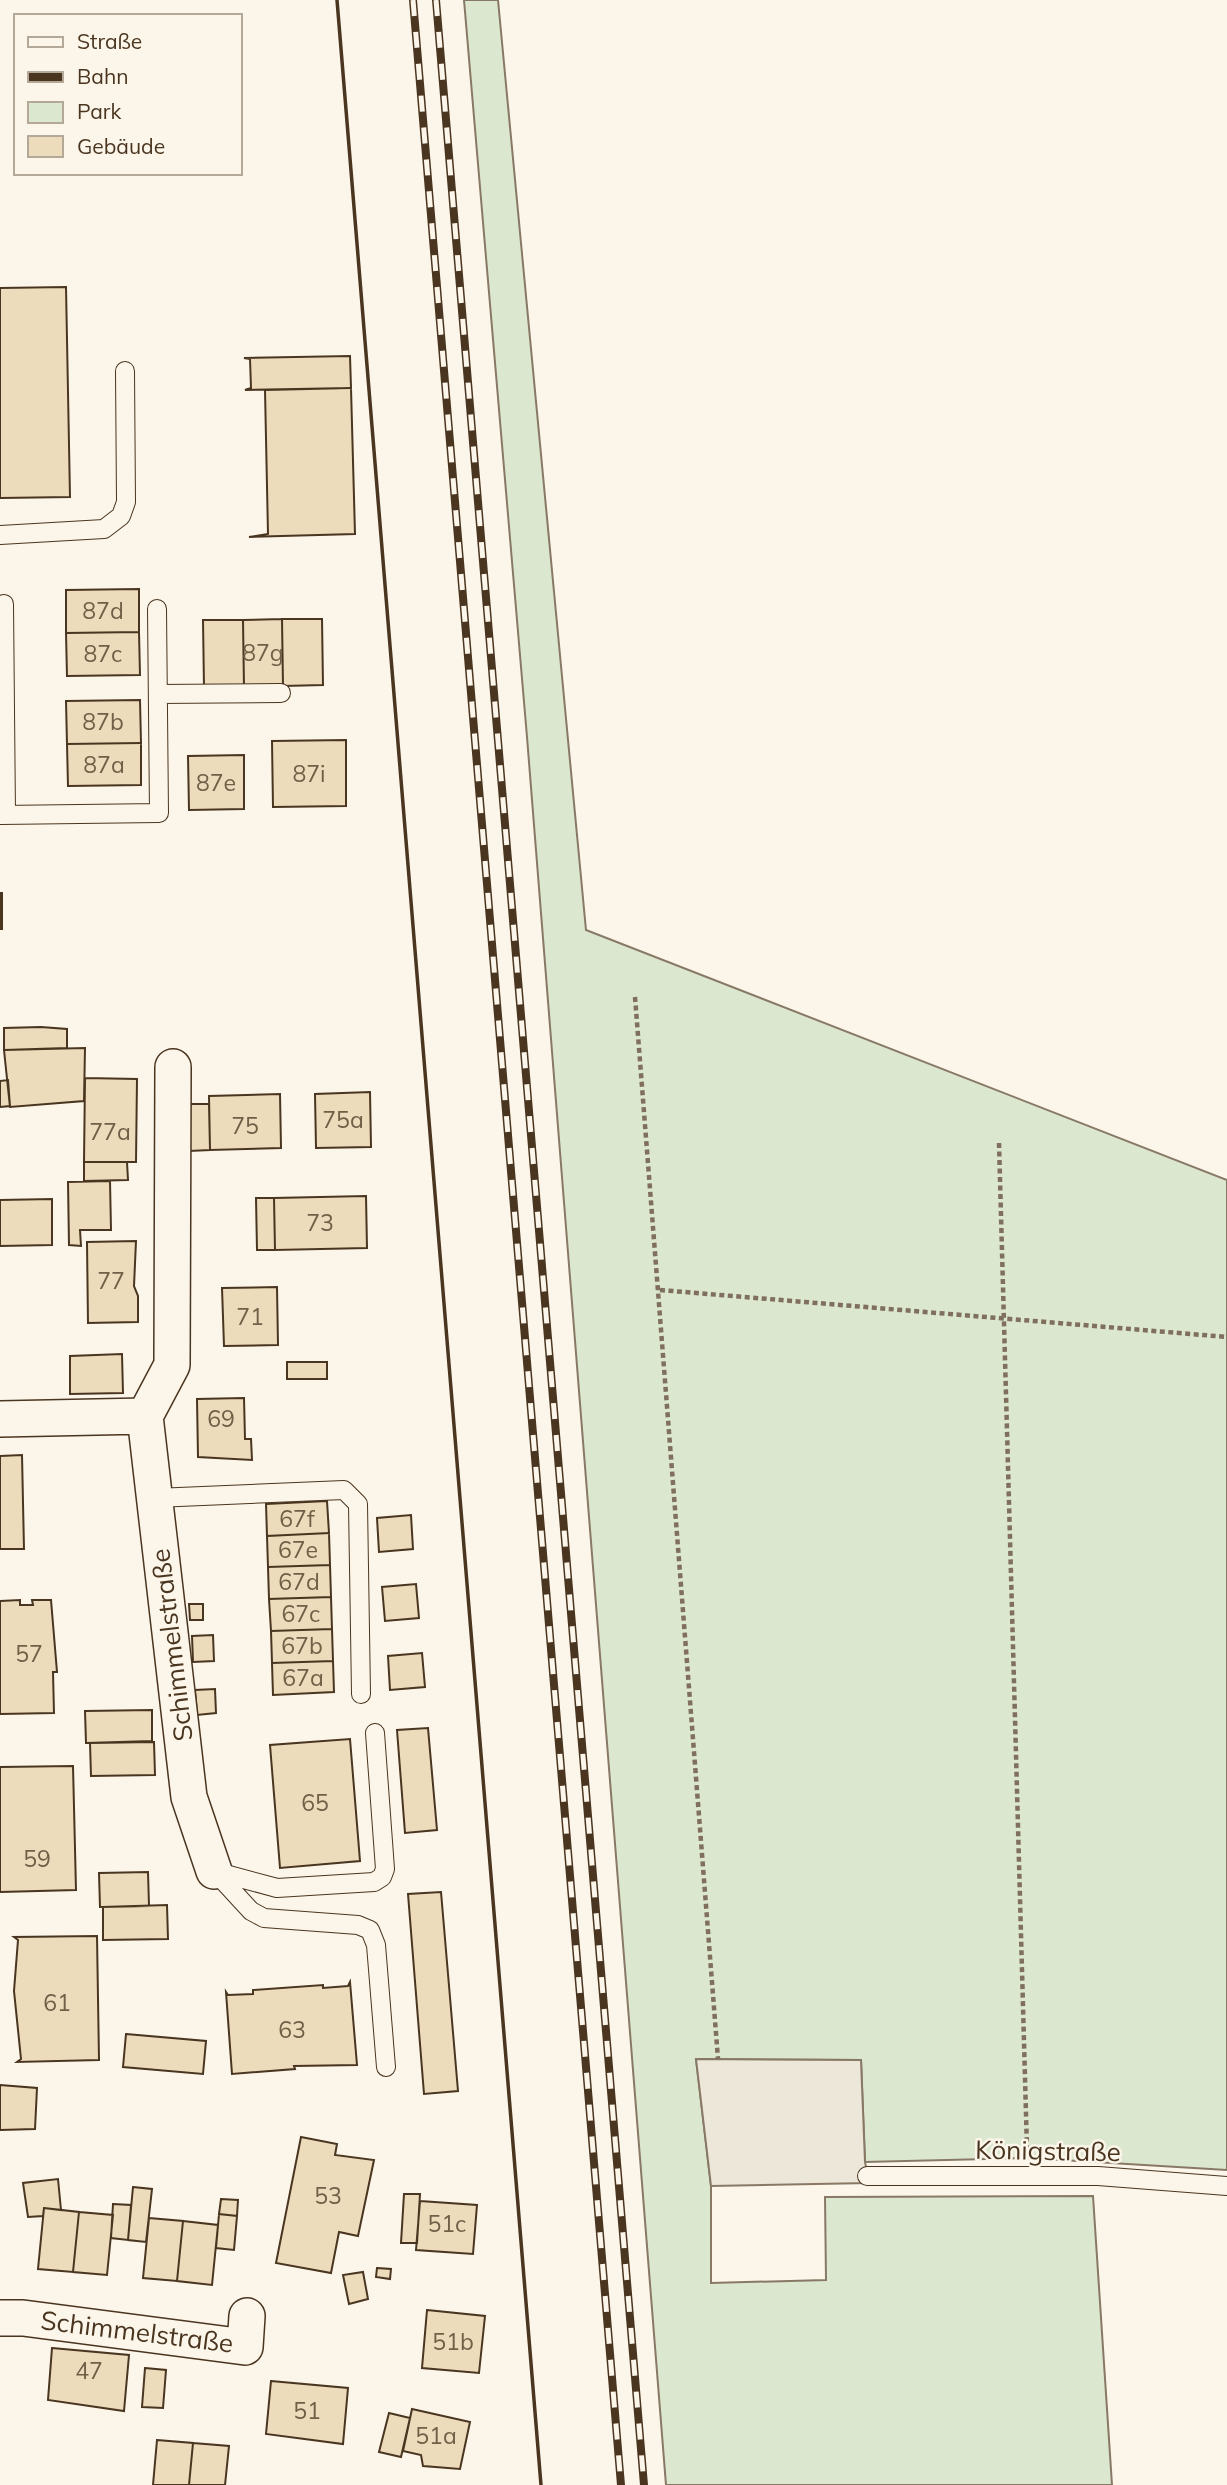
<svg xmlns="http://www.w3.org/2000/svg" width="1227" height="2485" viewBox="0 0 1227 2485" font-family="Mulish,sans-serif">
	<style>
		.green { fill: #dce7d0; stroke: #887966; stroke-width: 2 }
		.parking { fill: #ede7d9; stroke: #887966; stroke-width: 2 }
		.building { fill: #ecdcbc; stroke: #4a3520; stroke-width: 2 }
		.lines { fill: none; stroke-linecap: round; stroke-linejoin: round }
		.service-casing { stroke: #4a3520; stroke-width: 20 }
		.minor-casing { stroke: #4a3520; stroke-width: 38 }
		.path { stroke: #7f6f5c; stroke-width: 4.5; stroke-dasharray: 5 3.5; stroke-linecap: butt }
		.service { stroke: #fbf6e9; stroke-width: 18 }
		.minor { stroke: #fbf6e9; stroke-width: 35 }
		.rail-casing { stroke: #4a3520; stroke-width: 8 }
		.rail { stroke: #fbf6e9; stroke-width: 5; stroke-dasharray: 16; stroke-linecap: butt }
		.wall { stroke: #4a3520; stroke-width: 3.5 }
		.labels { text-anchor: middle; stroke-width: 5; stroke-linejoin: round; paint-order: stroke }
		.number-label { font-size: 23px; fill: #725f47 }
		.street-label { font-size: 26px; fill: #4a3520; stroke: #fbf6e9 }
	</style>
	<rect width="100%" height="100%" fill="#fbf6e9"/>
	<path class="green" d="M464 0H498L586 930 1227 1180V2170L1028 2158 865 2162 861 2060 696 2059 711 2186V2283L826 2280 825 2197 1093 2196 1112 2485H666L527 737Z"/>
	<path class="parking" d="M696 2059 861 2060 865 2162 869 2183 711 2186Z"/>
	<path class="building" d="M66 287 70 497 0 498V288Z
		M350 356 351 388 245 390 251 388 250 359 244 358Z
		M351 388 355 534 249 537 268 534 265 390Z
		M139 589V632L66 633V590Z
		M282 619H322L323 685 283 686Z
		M282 619 283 686 244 687 243 620Z
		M203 620H243L244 687H204Z
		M139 632 140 675 67 676 66 633Z
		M140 700 141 743 67 744 66 701Z
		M346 740V806L273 807 272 741Z
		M141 743V785L68 786 67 744Z
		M244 755V809L189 810 188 756Z
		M0 893H2V929H0Z
		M41 1027 67 1029V1048L4 1050V1028Z
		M85 1048 84 1101 10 1107 4 1050Z
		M85 1078 137 1079 136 1162H84Z
		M8 1080 10 1106 0 1107V1081Z
		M370 1092 371 1147 316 1148 315 1094Z
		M280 1094 281 1148 210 1150 209 1096Z
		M188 1104H209L210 1150 189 1151Z
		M84 1162H127L128 1180 84 1181Z
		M110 1181 111 1230H80L81 1246 69 1245 68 1182Z
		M366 1196 367 1248 275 1250 274 1198Z
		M256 1198H274L275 1250H257Z
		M52 1199V1245L0 1246V1200Z
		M136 1241 134 1286 138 1296V1322L88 1323 87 1242Z
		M277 1287 278 1345 224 1346 222 1288Z
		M122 1354 123 1393 70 1394V1356Z
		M287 1362H327V1379H287Z
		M244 1398 245 1439H251L252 1460 198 1457 197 1399Z
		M22 1455 24 1549H0V1456Z
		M327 1501 329 1533 267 1536 266 1504Z
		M411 1515 413 1549 379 1552 377 1518Z
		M329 1533 330 1565 268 1567 267 1536Z
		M330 1565 331 1597 269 1599 268 1567Z
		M416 1584 419 1618 385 1621 382 1587Z
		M331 1597 332 1629 271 1631 269 1599Z
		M20 1600V1605H33L32 1600H51L57 1672H53L54 1713 0 1714V1601Z
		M189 1604H203V1620H190Z
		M332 1629 333 1661 272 1663 271 1631Z
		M213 1635 214 1661 193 1662 192 1636Z
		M422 1653 425 1687 390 1690 388 1656Z
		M333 1661 334 1692 273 1695 272 1663Z
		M215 1689 216 1713 197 1715 195 1690Z
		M152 1710V1741L86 1743 85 1711Z
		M428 1728 437 1830 405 1833 397 1730Z
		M350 1739 360 1861 280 1868 270 1745Z
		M154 1742 155 1775 91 1776 90 1743Z
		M73 1766 76 1890 0 1892V1767Z
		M148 1872 149 1906 100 1907 99 1873Z
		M441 1892 458 2091 424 2094 408 1894Z
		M167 1905 168 1939 103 1940V1907Z
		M97 1936 99 2060 17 2062 21 2059 14 1991 18 1940 14 1937Z
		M350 1982 357 2065 294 2066 295 2069 232 2074 226 1992 228 1995 253 1994V1990L323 1985V1988L348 1986Z
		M126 2034 206 2041 203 2074 123 2067Z
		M0 2085 37 2088 35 2129 0 2130Z
		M301 2137 337 2144 335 2155 374 2160 358 2236 339 2232 331 2273 276 2263Z
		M58 2179 61 2210 44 2208 43 2216 28 2217 23 2183Z
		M133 2187 152 2189 146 2242 128 2240Z
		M404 2194H420L417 2243H401Z
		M221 2199 238 2200 237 2216 219 2214Z
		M420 2201 477 2205 473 2254 416 2250Z
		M113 2204 131 2205 128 2240 111 2238Z
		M44 2208 79 2212 73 2272 38 2269Z
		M79 2212 113 2215 107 2275 73 2272Z
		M219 2214 237 2216 234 2250 216 2248Z
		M149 2218 183 2221 177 2281 143 2278Z
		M183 2221 218 2225 212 2285 177 2281Z
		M377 2268 391 2269 390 2279 376 2277Z
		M363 2272 368 2299 349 2304 343 2275Z
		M427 2310 485 2316 479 2373 422 2368Z
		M52 2348 129 2355 124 2411 48 2400Z
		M145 2368 166 2370 163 2408 142 2407Z
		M271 2381 348 2388 343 2444 266 2434Z
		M412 2409 470 2422 460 2469 423 2466 421 2455 403 2451Z
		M389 2413 410 2418 401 2457 379 2452Z
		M157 2440 193 2443 189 2485H153Z
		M193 2443 229 2446 225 2485H189Z"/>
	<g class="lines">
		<defs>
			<path id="service" d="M0 535 104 529 121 516 126 502 125 371
				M4 604 6 815
				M158 694 281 693
				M0 815 159 813 157 609
				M155 1498 344 1490 358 1504 361 1694
				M214 1871 277 1888 374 1882 382 1877 385 1869 375 1733
				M216 1873 251 1911 264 1918 358 1925 370 1930 376 1945 386 2067
				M867 2176H1098L1227 2186"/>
			<path id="minor" d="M145 1416 172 1365 173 1067
				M0 1419 145 1416 189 1797 214 1871
				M0 2318H23L245 2347 247 2316"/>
		</defs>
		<use href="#service" class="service-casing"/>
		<use href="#minor" class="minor-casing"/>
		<path class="path" d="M635 997 718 2059
			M999 1143 1027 2150
			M660 1290 1227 1337"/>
		<use href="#service" class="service"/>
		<use href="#minor" class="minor"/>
		<defs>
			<path id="rail" d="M413 0 621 2485
				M436 0 644 2485"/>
		</defs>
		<use href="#rail" class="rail-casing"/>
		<use href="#rail" class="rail"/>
		<path class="wall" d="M337 0 541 2485"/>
	</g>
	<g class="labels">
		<g class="number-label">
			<text x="103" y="619">87d</text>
			<text x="263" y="661">87g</text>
			<text x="103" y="662">87c</text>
			<text x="103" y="730">87b</text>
			<text x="104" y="773">87a</text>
			<text x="309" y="782">87i</text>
			<text x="216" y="791">87e</text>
			<text x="343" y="1128">75a</text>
			<text x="245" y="1134">75</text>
			<text x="110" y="1140">77a</text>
			<text x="320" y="1231">73</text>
			<text x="111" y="1289">77</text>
			<text x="250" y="1325">71</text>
			<text x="221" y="1427">69</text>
			<text x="297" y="1527">67f</text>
			<text x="298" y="1558">67e</text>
			<text x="299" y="1590">67d</text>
			<text x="301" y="1622">67c</text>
			<text x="302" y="1654">67b</text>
			<text x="29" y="1662">57</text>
			<text x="303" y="1686">67a</text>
			<text x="315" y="1811">65</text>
			<text x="37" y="1867">59</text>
			<text x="57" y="2011">61</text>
			<text x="292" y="2038">63</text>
			<text x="328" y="2204">53</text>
			<text x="447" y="2232">51c</text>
			<text x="453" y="2350">51b</text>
			<text x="89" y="2379">47</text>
			<text x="307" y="2419">51</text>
			<text x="436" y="2444">51a</text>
		</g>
		<g class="street-label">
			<text transform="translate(172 1645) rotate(-97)" y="9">Schimmelstraße</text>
			<text transform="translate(1048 2151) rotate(1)" y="9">Königstraße</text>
			<text transform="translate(137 2332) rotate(7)" y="9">Schimmelstraße</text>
		</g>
	</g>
	<rect x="14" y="14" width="228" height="161" fill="#fbf6e9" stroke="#b4a999" stroke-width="2"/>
	<rect x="28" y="37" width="35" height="10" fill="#fbf6e9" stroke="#b4a999" stroke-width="2"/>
	<text x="77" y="49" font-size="21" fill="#4a3520">Straße</text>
	<rect x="28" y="72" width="35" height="10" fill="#4a3520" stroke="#b4a999" stroke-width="2"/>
	<text x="77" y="84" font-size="21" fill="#4a3520">Bahn</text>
	<rect x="28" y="102" width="35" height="21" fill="#dce7d0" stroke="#b4a999" stroke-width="2"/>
	<text x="77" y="119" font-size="21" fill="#4a3520">Park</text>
	<rect x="28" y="136" width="35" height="21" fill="#ecdcbc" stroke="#b4a999" stroke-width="2"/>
	<text x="77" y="154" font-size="21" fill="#4a3520">Gebäude</text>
</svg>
